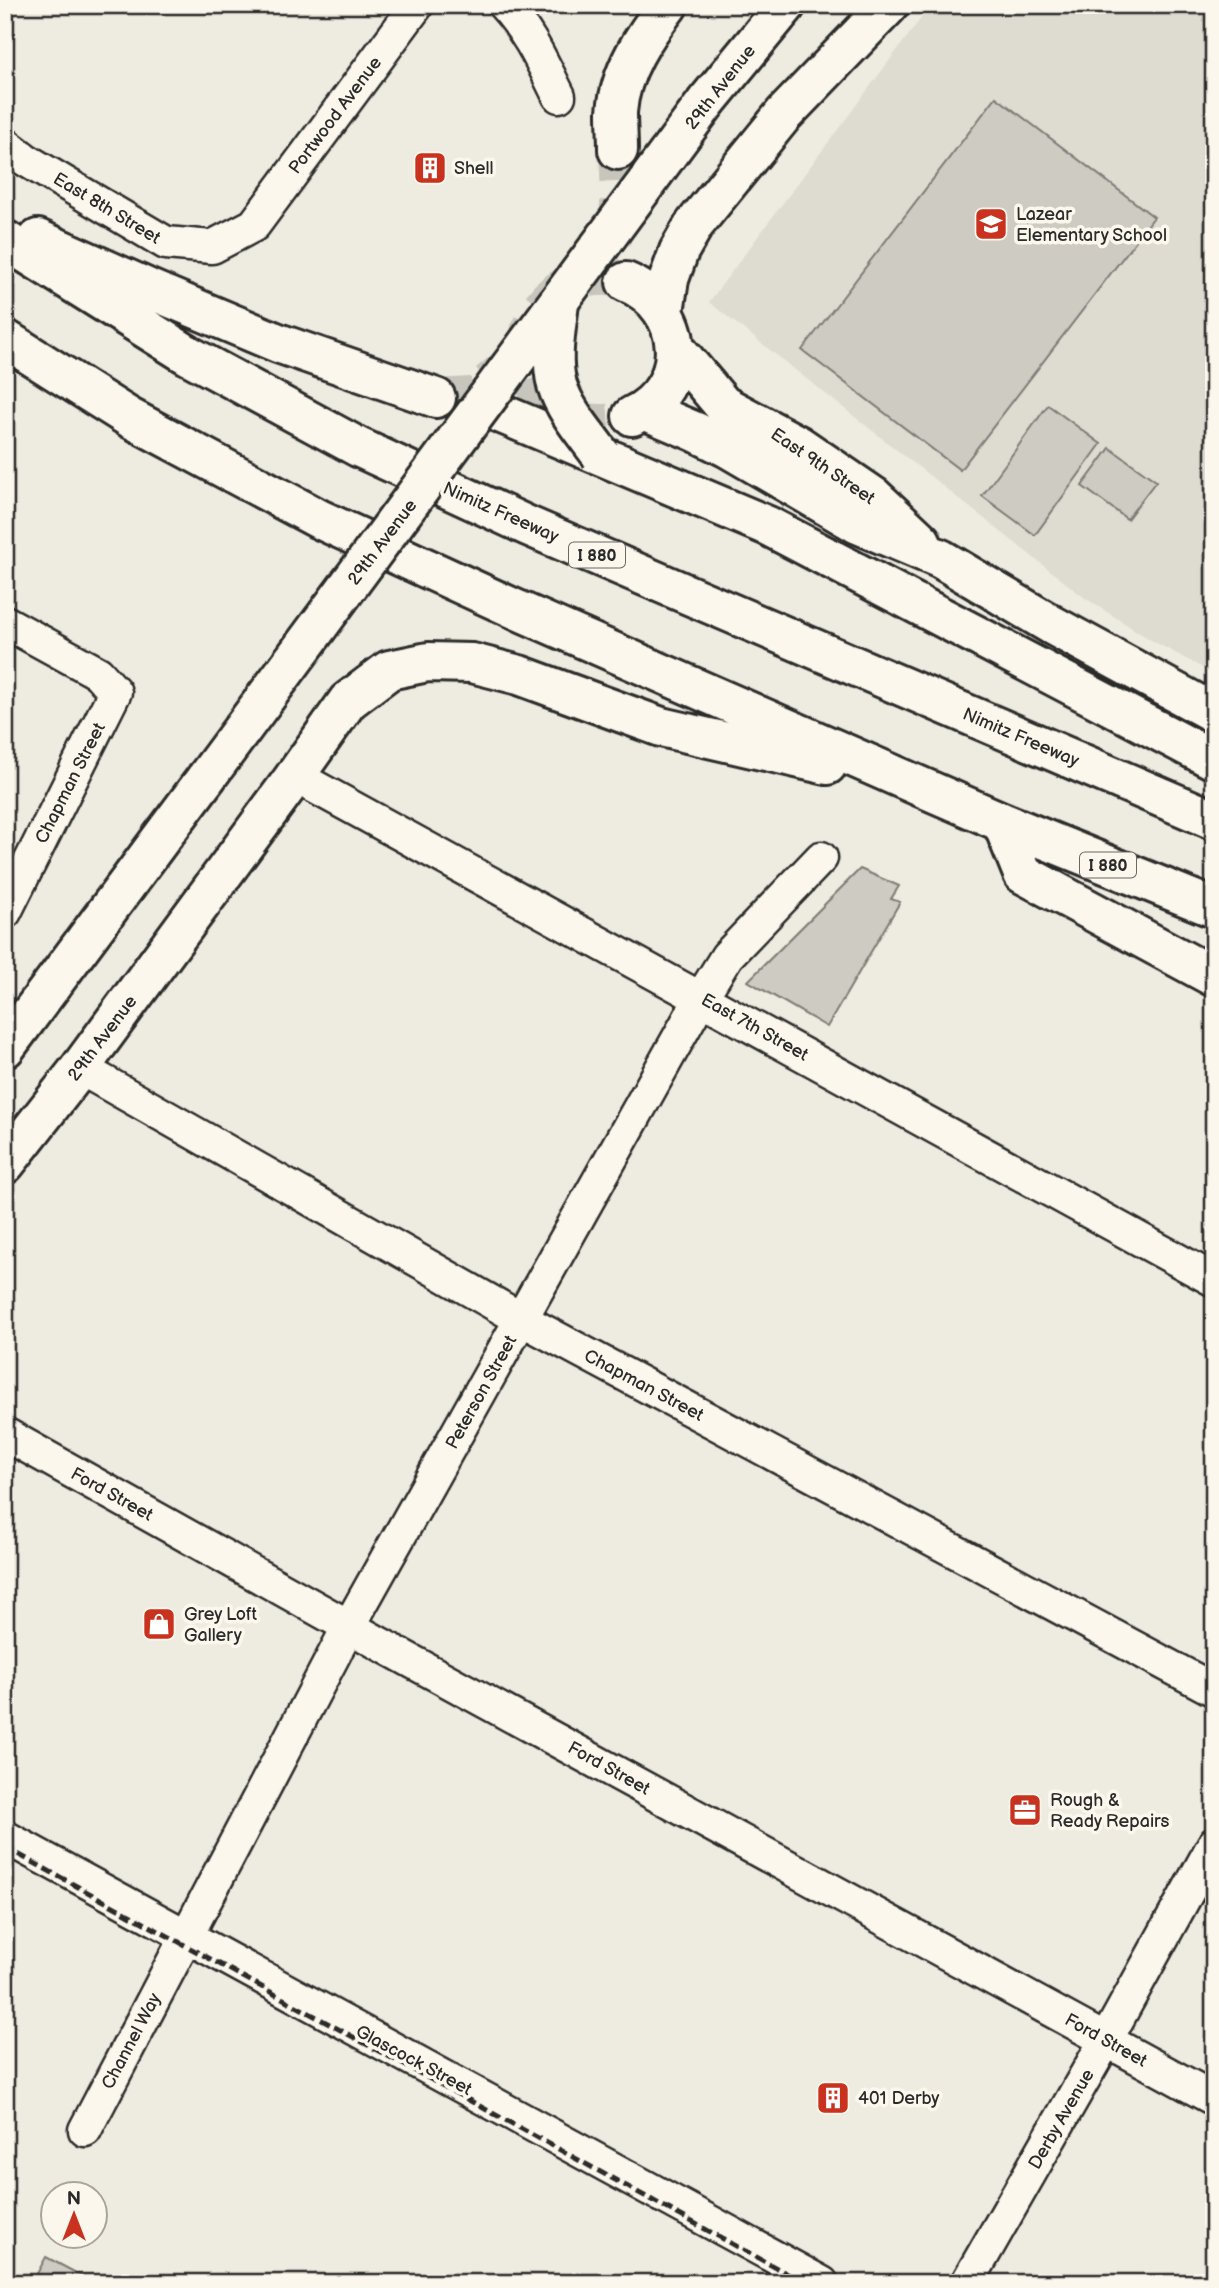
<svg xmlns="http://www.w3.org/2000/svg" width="1219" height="2288" viewBox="0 0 1219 2288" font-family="'Balsamiq Sans',sans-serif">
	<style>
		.built { fill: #dedbd1 }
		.green { fill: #cecbc2; stroke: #7c7b76; stroke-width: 2 }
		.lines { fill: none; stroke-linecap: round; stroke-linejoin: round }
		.secondary-tunnel { stroke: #c7c5bc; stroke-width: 38; stroke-dasharray: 38 19; stroke-linecap: butt }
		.motorway-tunnel { stroke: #c7c5bc; stroke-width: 38; stroke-dasharray: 38 19; stroke-linecap: butt }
		.minor-casing { stroke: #2b2b2b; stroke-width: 37 }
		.secondary-casing { stroke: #2b2b2b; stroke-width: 44 }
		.motorway-casing { stroke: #2b2b2b; stroke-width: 44 }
		.minor { stroke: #fbf7ec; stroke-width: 32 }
		.secondary { stroke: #fbf7ec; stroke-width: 38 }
		.motorway { stroke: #fbf7ec; stroke-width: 38 }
		.rail { stroke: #2b2b2b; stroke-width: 5; stroke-dasharray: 10 5; stroke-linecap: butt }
		.secondary-bridge-casing { stroke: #2b2b2b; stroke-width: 44; stroke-linecap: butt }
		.motorway-bridge-casing { stroke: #2b2b2b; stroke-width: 44; stroke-linecap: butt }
		.secondary-bridge { stroke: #fbf7ec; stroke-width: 38 }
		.motorway-bridge { stroke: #fbf7ec; stroke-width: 38 }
		.labels { text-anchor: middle; stroke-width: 7; stroke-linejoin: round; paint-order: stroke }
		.shield { fill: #fbf7ec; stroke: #696865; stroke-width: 2 }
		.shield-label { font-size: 16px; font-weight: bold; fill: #2b2b2b }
		.street-label { font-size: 18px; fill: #2b2b2b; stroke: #fbf7ec }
		.poi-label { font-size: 18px; fill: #2b2b2b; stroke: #fbf7ec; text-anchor: start }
	</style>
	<rect width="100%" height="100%" fill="#eeebe0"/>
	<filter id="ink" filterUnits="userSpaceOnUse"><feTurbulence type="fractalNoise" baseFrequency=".0143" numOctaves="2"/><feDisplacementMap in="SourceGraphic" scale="14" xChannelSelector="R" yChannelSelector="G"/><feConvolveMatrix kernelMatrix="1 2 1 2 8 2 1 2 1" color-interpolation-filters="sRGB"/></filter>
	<g filter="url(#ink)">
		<path class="built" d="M931 5H1214V674L1151 640 1085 598 709 302Z"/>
		<path class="green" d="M996 97 1154 217 960 470 802 350Z
			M1048 405 1101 444 1035 535 982 496Z
			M1110 448 1156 481 1127 519 1082 486Z
			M860 869 899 886 891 899 900 902 827 1027 748 981Z
			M46 2257 95 2283H32Z"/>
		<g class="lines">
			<path class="secondary-tunnel" d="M612 238C623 211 619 179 618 150
				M626 282C610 274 590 276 574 282 537 295 518 338 530 375 544 416 595 434 632 416"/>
			<path class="motorway-tunnel" d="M436 398 472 396 507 367"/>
			<defs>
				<path id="minor" d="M504 5C529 32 543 64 559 96
					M5 144 26 160 166 243 212 247 254 225 417 5
					M5 622 98 673 115 692 5 912
					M295 776 1214 1280
					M80 1068 523 1320 1214 1690
					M5 1434 382 1645 1214 2099
					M5 1837 822 2283
					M85 2130 349 1626 701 998 727 956 821 858
					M967 2283 1106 2040 1214 1844"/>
				<path id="secondary" d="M707 101 786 5
					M618 150C618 137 617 124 617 112 620 71 644 36 668 5
					M626 282C687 307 693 387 632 416
					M664 312 669 279 679 251 694 225 784 114 889 5
					M675 348 723 405 798 445 874 497 921 541
					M644 410 696 432 728 448 858 524 941 559 1052 625 1214 713
					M5 1048 206 778
					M5 1164 80 1068 295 776"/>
				<path id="motorway" d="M38 239 154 291 278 343 436 398
					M5 240 188 355 358 447 528 526 1214 820
					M5 339 130 418 319 519 513 608 919 786 1002 822 1214 908
					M483 406 768 526 1214 760
					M295 776 348 701 389 670 428 662 472 663 519 675 661 727 827 765
					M1002 822 1023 874 1214 977"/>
			</defs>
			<use href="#minor" class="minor-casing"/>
			<use href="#secondary" class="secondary-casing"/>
			<use href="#motorway" class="motorway-casing"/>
			<use href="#minor" class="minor"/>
			<use href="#secondary" class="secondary"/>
			<use href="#motorway" class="motorway"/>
			<path class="rail" d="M5 1847 804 2283"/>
			<defs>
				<path id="secondary-bridge" d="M206 778 707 101"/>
				<path id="motorway-bridge" d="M559 303C556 329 550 359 557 385 565 411 586 434 601 455"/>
			</defs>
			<use href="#secondary-bridge" class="secondary-bridge-casing"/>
			<use href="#motorway-bridge" class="motorway-bridge-casing"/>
			<use href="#secondary-bridge" class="secondary-bridge"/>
			<use href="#motorway-bridge" class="motorway-bridge"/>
		</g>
	</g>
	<defs>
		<symbol id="building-square" viewBox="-11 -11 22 22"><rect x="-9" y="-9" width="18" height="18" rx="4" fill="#c8321e" stroke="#fbf7ec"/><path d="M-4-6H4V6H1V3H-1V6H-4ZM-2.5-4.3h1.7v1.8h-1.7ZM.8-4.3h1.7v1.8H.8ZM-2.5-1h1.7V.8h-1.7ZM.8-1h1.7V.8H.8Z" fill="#fff"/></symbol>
		<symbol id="school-square" viewBox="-11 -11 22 22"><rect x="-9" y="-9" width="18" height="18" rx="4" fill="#c8321e" stroke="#fbf7ec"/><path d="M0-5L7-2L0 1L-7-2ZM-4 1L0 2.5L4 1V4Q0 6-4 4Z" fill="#fff"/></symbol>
		<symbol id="shop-square" viewBox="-11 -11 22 22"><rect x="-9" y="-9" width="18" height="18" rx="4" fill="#c8321e" stroke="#fbf7ec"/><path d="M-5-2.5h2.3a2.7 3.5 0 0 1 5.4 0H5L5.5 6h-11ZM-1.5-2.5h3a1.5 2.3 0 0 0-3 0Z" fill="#fff"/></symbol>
		<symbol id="office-square" viewBox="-11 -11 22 22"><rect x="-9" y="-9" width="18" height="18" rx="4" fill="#c8321e" stroke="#fbf7ec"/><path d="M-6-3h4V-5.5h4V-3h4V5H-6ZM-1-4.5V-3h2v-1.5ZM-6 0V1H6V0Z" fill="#fff"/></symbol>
	</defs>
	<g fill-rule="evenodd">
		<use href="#building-square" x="411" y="149" width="38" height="38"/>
		<use href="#school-square" x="972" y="205" width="38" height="38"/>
		<use href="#shop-square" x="140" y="1605" width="38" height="38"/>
		<use href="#office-square" x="1006" y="1791" width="38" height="38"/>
		<use href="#building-square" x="814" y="2079" width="38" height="38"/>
	</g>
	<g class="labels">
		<g class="shield">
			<rect x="569" y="542.5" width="56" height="25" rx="5"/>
			<rect x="1080" y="852.5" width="56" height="25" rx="5"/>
		</g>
		<g class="shield-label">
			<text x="597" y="561">I 880</text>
			<text x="1108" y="871">I 880</text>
		</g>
		<g class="street-label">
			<text transform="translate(720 87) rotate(-52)" y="6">29th Avenue</text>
			<text transform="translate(335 115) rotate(-53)" y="6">Portwood Avenue</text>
			<text transform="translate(107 208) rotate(31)" y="6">East 8th Street</text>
			<text transform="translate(823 466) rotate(34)" y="6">East 9th Street</text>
			<text transform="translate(501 512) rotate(24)" y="6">Nimitz Freeway</text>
			<text transform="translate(382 542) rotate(-53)" y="6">29th Avenue</text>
			<text transform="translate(1021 737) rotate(23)" y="6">Nimitz Freeway</text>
			<text transform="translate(70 783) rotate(-63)" y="6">Chapman Street</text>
			<text transform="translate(755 1027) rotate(29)" y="6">East 7th Street</text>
			<text transform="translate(102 1038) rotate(-53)" y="6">29th Avenue</text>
			<text transform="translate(644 1385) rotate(28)" y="6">Chapman Street</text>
			<text transform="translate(481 1392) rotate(-61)" y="6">Peterson Street</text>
			<text transform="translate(112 1494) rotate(29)" y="6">Ford Street</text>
			<text transform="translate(609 1768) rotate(29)" y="6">Ford Street</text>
			<text transform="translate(1106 2040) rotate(29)" y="6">Ford Street</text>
			<text transform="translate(131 2041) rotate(-62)" y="6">Channel Way</text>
			<text transform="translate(414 2060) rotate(28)" y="6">Glascock Street</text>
			<text transform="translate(1061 2119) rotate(-60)" y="6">Derby Avenue</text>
		</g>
		<g class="poi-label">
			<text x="454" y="174">Shell</text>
			<text x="1016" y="220">Lazear<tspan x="1016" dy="21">Elementary School</tspan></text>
			<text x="184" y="1620">Grey Loft<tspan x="184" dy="21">Gallery</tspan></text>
			<text x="1050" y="1806">Rough &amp;<tspan x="1050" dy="21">Ready Repairs</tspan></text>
			<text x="858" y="2104">401 Derby</text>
		</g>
	</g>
	<rect width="1219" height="2288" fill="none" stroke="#fbf7ec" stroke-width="28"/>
	<rect x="14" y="14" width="1191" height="2260" fill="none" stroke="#2b2b2b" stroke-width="2.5" filter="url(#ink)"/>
	<g transform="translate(74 2215)"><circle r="33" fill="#fbf7ec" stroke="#a8a59f" stroke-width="2"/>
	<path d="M0-5L12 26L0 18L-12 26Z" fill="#c8321e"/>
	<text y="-10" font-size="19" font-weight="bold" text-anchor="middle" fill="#2b2b2b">N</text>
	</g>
</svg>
